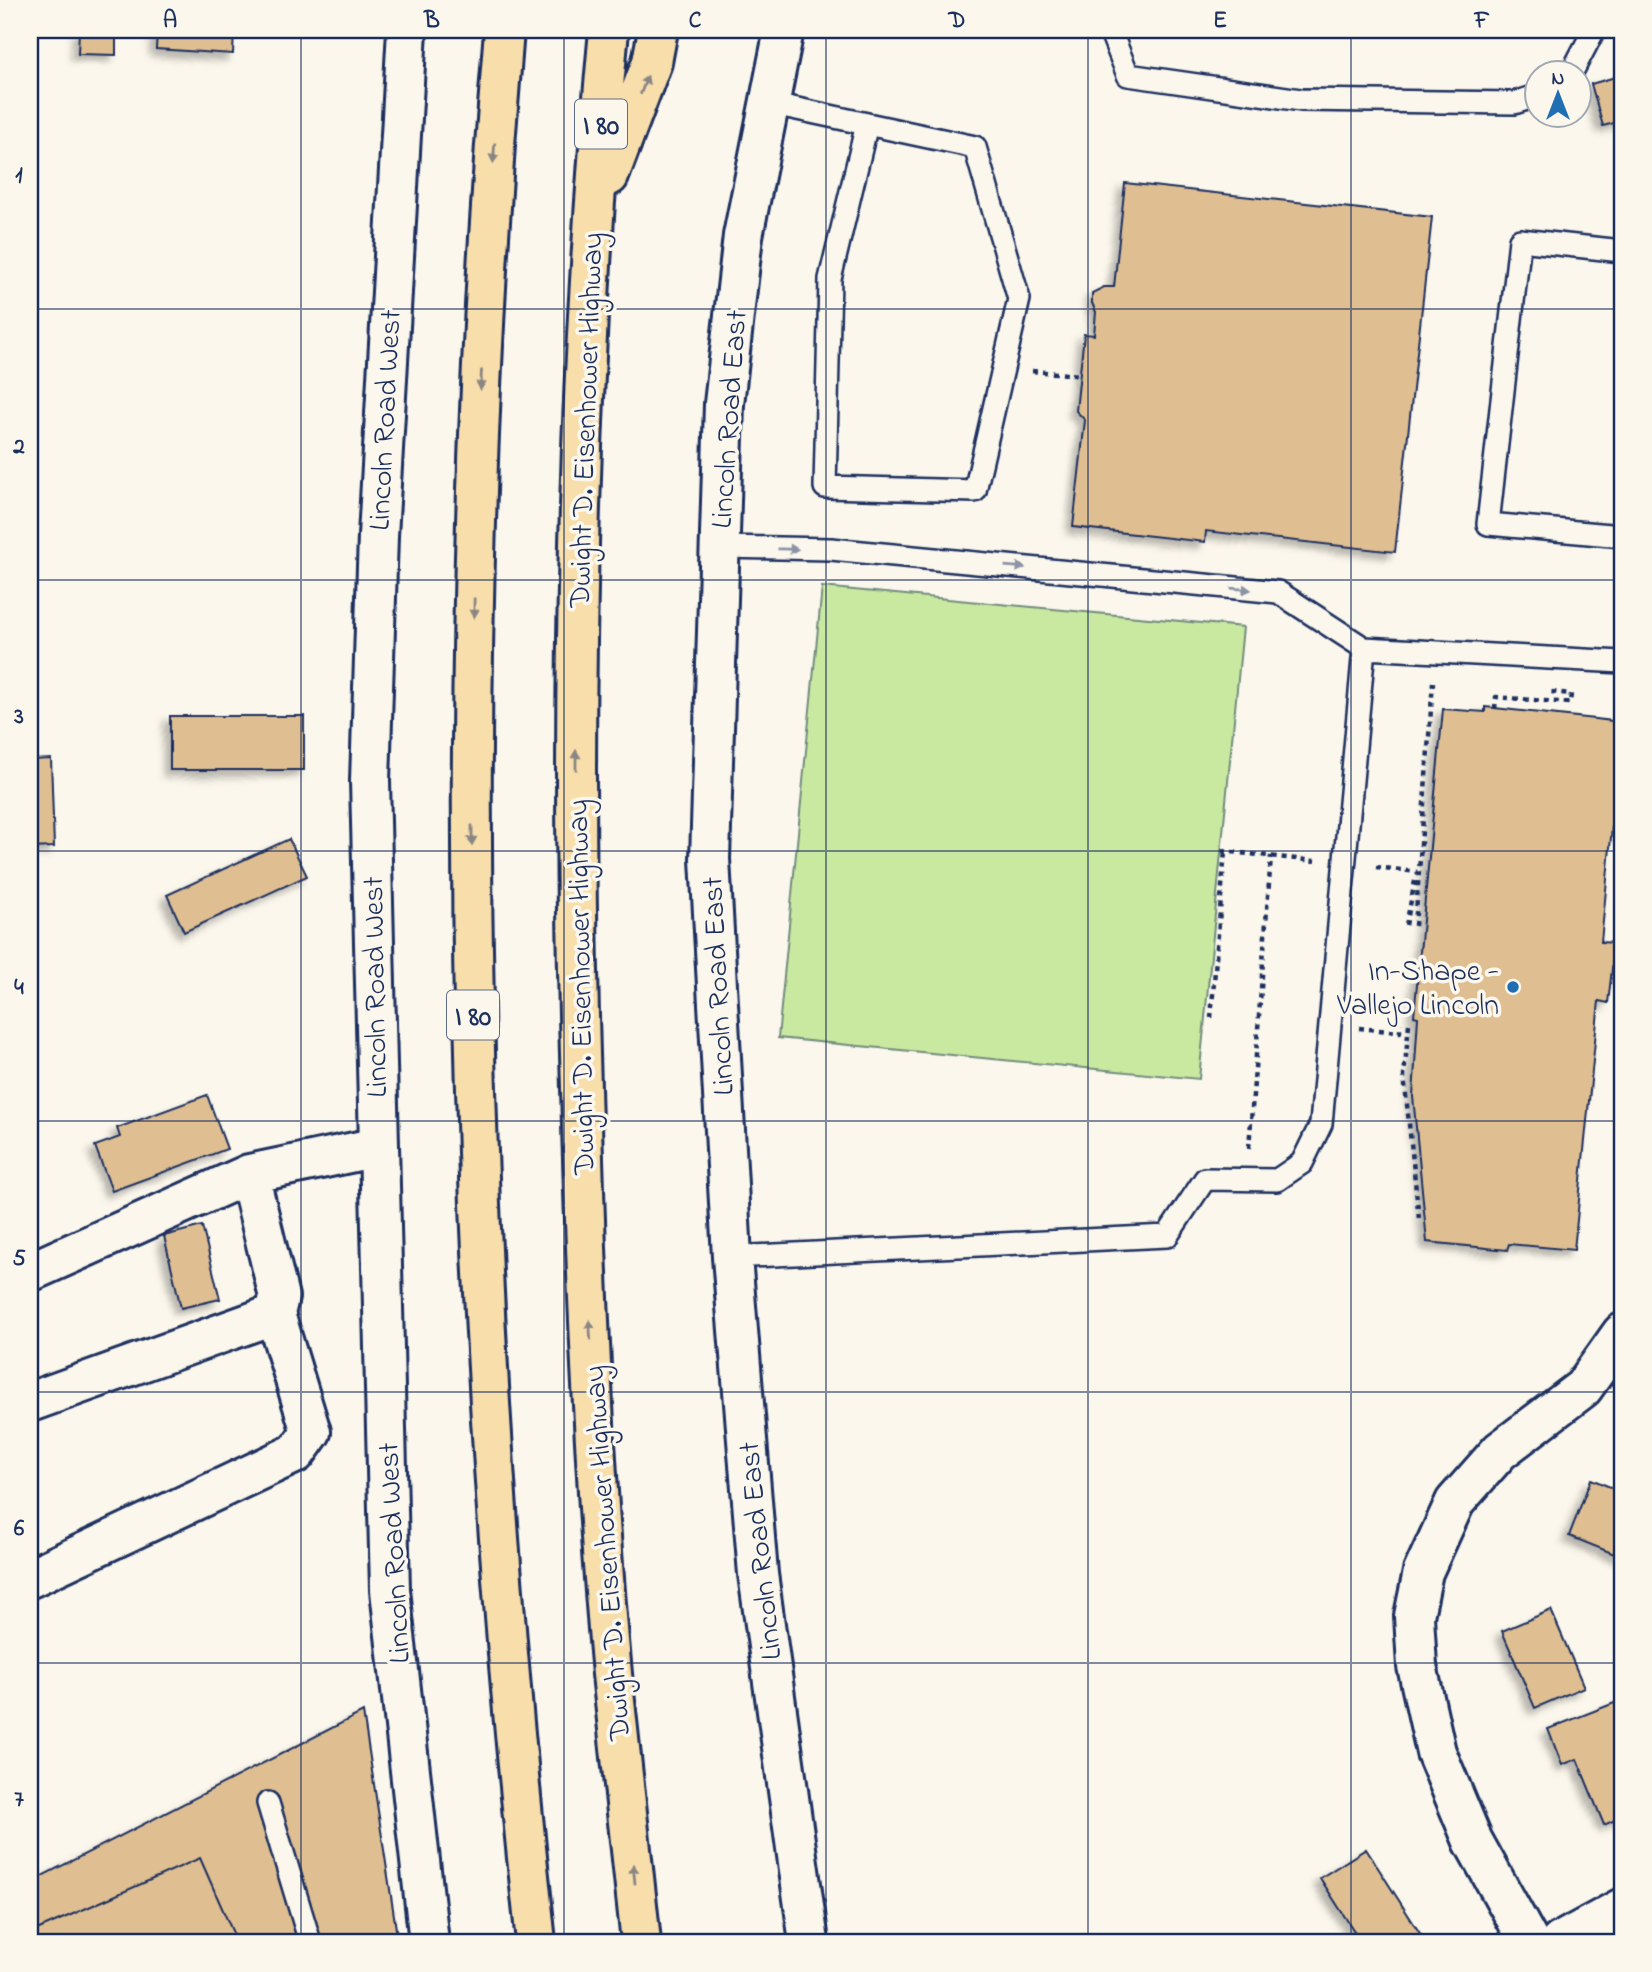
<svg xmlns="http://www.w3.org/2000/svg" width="1652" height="1972" viewBox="0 0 1652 1972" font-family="'Indie Flower',sans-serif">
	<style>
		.green { fill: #cae9a0; stroke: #728c7f; stroke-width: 2 }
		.building { fill: #dfbf92; stroke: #1b2f5e; stroke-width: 2; filter: url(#shadow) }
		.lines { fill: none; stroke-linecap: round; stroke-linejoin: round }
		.service-casing { stroke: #1b2f5e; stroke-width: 26 }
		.minor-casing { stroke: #1b2f5e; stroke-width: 44 }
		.tertiary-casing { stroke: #1b2f5e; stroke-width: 44 }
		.motorway-casing { stroke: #1b2f5e; stroke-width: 44 }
		.path { stroke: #1b2f5e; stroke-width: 4.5; stroke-dasharray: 5 5; stroke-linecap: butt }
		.service { stroke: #fbf7ec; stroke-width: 21 }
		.minor { stroke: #fbf7ec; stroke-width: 38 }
		.tertiary { stroke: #fbf7ec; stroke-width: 38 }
		.motorway { stroke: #f8deab; stroke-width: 38 }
		.oneway { fill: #8a8684 }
		.oneway2 { fill: #8b93a5 }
		.grid { fill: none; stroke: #1b2f5e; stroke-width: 2; stroke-opacity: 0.55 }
		.poi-dot { fill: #1f6fb2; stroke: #fbf7ec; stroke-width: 2.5 }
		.labels { text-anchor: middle; stroke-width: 7; stroke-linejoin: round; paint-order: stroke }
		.shield { fill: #fbf7ec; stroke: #5e6b89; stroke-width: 2 }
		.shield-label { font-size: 28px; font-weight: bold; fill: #1b2f5e }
		.street-label { font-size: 30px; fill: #1b2f5e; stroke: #fbf7ec }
		.poi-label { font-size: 30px; fill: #1b2f5e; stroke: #fbf7ec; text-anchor: end }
		.neatline { fill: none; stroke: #1b2f5e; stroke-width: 2.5 }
		.grid-label { font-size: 23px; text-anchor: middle; font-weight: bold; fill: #1b2f5e }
	</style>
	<defs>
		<filter id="shadow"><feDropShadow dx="-6" dy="6" stdDeviation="3.5" flood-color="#0004"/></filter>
	</defs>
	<rect width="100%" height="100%" fill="#fbf7ec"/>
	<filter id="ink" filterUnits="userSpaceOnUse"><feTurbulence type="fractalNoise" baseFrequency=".0143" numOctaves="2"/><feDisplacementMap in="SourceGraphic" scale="14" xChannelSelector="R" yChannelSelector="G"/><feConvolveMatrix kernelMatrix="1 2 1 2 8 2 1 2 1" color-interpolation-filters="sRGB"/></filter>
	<g filter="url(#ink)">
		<path class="green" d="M822 587 1243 627 1199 1079 778 1038Z"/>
		<path class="building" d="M79 30H116V55L78 54Z
			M157 30H234L233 54 156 49Z
			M1622 75V121L1603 126 1591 84Z
			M1125 183 1432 217 1395 552 1206 531 1205 542 1073 527 1085 420 1076 411 1084 334 1094 335 1096 312 1092 303V293L1104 287H1114Z
			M1485 707 1622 722 1601 942 1615 943 1608 1003 1599 1001 1574 1250 1509 1244 1507 1250 1427 1242 1413 1096 1418 1017 1414 1016 1443 709 1485 712Z
			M170 716H304V770H170Z
			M51 759 54 847 30 848V760Z
			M289 839 307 876 184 932 167 895Z
			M207 1095 227 1149 112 1191 95 1146 120 1137 117 1128Z
			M202 1226 220 1299 181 1308 164 1236Z
			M1591 1479 1622 1492V1557L1569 1536Z
			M1551 1610 1584 1687 1535 1708 1502 1631Z
			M1622 1700V1817L1604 1825 1577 1759 1562 1765 1548 1729Z
			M363 1712 398 1942H30V1882Z
			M1366 1849 1421 1935 1409 1942H1361L1320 1878Z
			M200 1858 237 1942H30V1933Z"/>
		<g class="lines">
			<defs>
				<path id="service" d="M1110 30 1128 75 1301 100 1514 103 1536 96
					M1571 74 1594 30
					M769 103 975 147 1019 299 975 491 825 487 830 279 867 124
					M1622 251 1520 240 1488 524 1622 536
					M720 547 831 549 1278 592 1364 648
					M732 1257 1167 1236 1205 1179 1277 1180 1302 1163 1321 1124 1364 648 1622 662
					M268 1803 310 1942"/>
				<path id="minor" d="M30 1272 249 1174 378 1147
					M30 1402 275 1314
					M30 1578 296 1453 311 1432 275 1314 279 1297 249 1174
					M1529 1942 1473 1841 1436 1752 1417 1666 1414 1616 1423 1572 1455 1502 1500 1451 1583 1388 1622 1333
					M1560 1942 1622 1908"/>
				<path id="tertiary" d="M407 30 378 536 370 781 390 1590 429 1942
					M784 30 743 236 724 404 710 859 732 1257 758 1574 809 1942"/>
				<path id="motorway" d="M504 30C450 667 466 1307 536 1942
					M609 30C576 381 570 735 581 1088 586 1283 594 1480 612 1674 621 1764 631 1853 641 1942
					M609 176 652 62 658 30"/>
			</defs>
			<use href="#service" class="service-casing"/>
			<use href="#minor" class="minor-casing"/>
			<use href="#tertiary" class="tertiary-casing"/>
			<use href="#motorway" class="motorway-casing"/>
			<path class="path" d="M1032 371 1080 375
				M1495 709 1496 697 1570 703 1571 694 1551 692
				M1222 851 1315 861
				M1376 867 1417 872
				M1406 925 1415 881
				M1415 926 1433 682
				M1211 1018 1225 851
				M1409 1024 1404 1076 1419 1219
				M1359 1028 1400 1032V1023
				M1249 1148 1271 856"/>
			<use href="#service" class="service"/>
			<use href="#minor" class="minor"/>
			<use href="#tertiary" class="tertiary"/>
			<use href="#motorway" class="motorway"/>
		</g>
		<defs><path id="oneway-solid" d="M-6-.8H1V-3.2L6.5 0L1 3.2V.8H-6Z" transform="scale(1.75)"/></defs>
		<g class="oneway">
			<use href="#oneway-solid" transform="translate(644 85) rotate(-69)"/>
			<use href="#oneway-solid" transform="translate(494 153) rotate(94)"/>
			<use href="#oneway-solid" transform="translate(481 380) rotate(93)"/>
			<use href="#oneway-solid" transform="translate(474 608) rotate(91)"/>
			<use href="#oneway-solid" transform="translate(576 760) rotate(-90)"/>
			<use href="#oneway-solid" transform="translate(472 835) rotate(90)"/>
			<use href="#oneway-solid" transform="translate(590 1330) rotate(-94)"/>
			<use href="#oneway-solid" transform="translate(634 1874) rotate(-96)"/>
		</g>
		<g class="oneway2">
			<use href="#oneway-solid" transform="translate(788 549) rotate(1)"/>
			<use href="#oneway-solid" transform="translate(1015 567) rotate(5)"/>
			<use href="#oneway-solid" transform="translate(1241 589) rotate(5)"/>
		</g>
	</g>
	<path class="grid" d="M301 30V1942M564 30V1942M826 30V1942M1088 30V1942M1351 30V1942M30 309H1622M30 580H1622M30 851H1622M30 1121H1622M30 1392H1622M30 1663H1622"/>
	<circle class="poi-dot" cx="1513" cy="987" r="7"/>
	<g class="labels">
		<g class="shield">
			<rect x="575" y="99.5" width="52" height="49" rx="5"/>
			<rect x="447" y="990.5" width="52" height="49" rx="5"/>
		</g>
		<g class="shield-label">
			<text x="601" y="134">I 80</text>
			<text x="473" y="1025">I 80</text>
		</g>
		<g class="street-label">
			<text transform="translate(728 419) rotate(-86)" y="10">Lincoln Road East</text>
			<text transform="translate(384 420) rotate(-87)" y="10">Lincoln Road West</text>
			<text transform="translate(585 420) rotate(-88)" y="10">Dwight D. Eisenhower Highway</text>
			<text transform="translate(717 986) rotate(-93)" y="10">Lincoln Road East</text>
			<text transform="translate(374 987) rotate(-91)" y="10">Lincoln Road West</text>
			<text transform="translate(580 987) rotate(-91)" y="10">Dwight D. Eisenhower Highway</text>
			<text transform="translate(759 1551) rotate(-96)" y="10">Lincoln Road East</text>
			<text transform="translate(393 1553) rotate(-93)" y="10">Lincoln Road West</text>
			<text transform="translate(606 1553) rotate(-94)" y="10">Dwight D. Eisenhower Highway</text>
		</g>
		<g class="poi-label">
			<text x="1499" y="980">In-Shape -<tspan x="1499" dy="34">Vallejo Lincoln</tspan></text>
		</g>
	</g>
	<rect width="1652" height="1972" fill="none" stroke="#fbf7ec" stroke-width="77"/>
	<g transform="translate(1558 94)"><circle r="33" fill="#fbf7ec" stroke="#a1a7b3" stroke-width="2"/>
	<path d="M0-5L12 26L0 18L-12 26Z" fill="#1f6fb2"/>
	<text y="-10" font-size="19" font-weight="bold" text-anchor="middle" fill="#1b2f5e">N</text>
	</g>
	<rect x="38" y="38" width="1576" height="1896" class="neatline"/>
	<g class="grid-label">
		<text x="170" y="27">A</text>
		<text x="432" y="27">B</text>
		<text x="695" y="27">C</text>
		<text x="957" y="27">D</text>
		<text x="1220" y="27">E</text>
		<text x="1482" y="27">F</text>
		<text x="19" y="182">1</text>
		<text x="19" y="453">2</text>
		<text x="19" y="723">3</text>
		<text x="19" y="994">4</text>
		<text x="19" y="1265">5</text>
		<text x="19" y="1535">6</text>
		<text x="19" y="1806">7</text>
	</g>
</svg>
